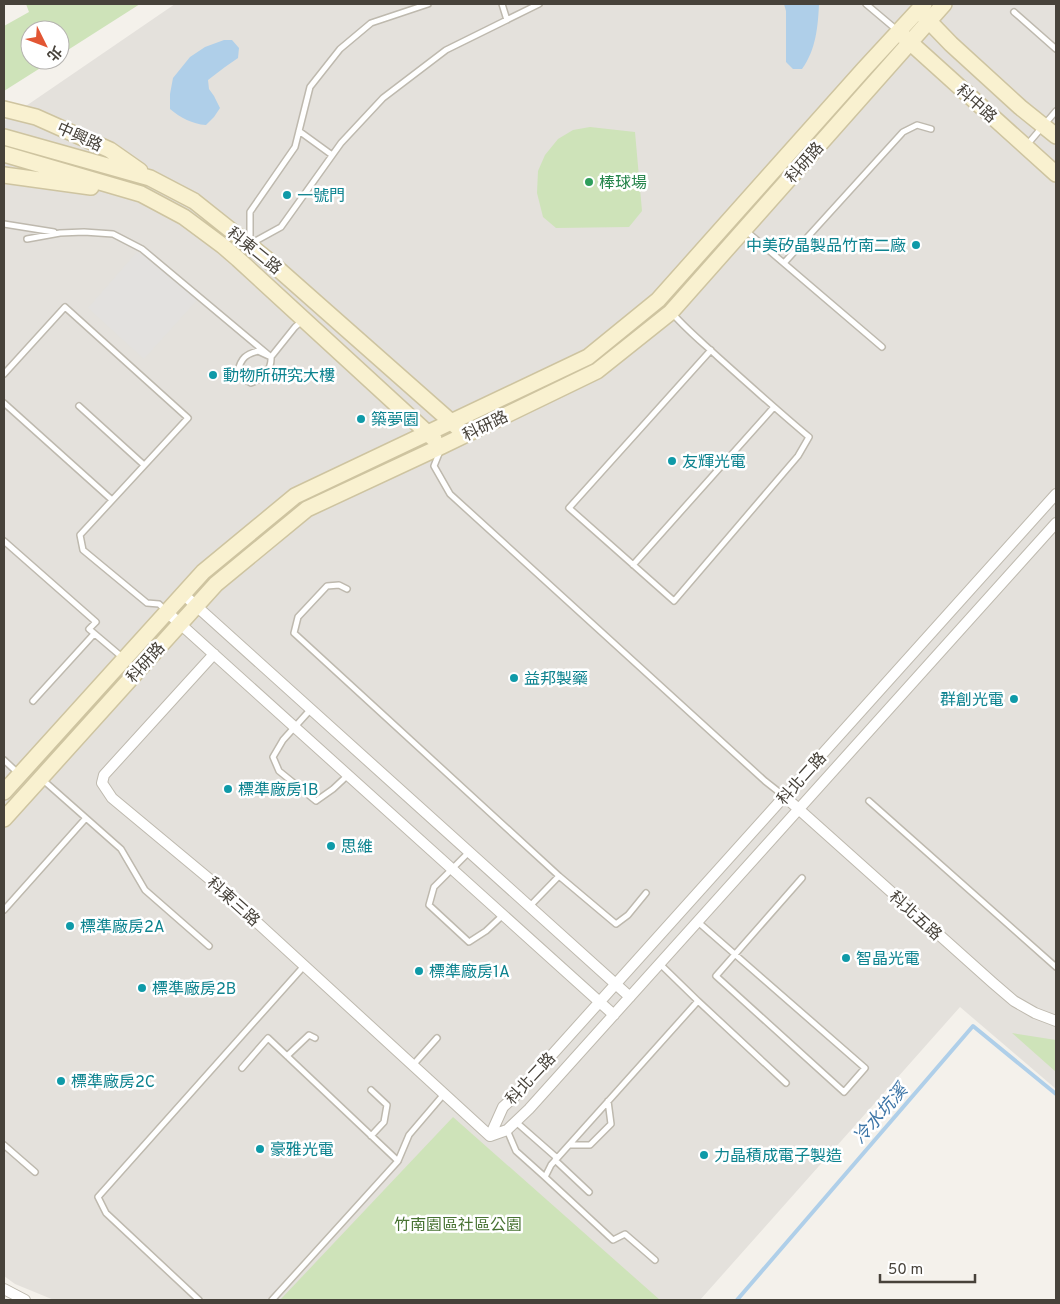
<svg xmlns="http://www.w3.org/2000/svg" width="1060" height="1304" viewBox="0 0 1060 1304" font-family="Overpass,'Noto Sans TC',sans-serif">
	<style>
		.industrial { fill: #e4e1dc }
		.green { fill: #cee3b9 }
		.parking { fill: #e3e1df }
		.water { fill: #afcfe9 }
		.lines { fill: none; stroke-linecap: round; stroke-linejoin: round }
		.stream { stroke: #afcfe9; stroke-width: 4 }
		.lane-casing { stroke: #beb9ae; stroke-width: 8 }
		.street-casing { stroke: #beb9ae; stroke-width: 12 }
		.secondary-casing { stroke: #cec4a0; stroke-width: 18 }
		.lane { stroke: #fff; stroke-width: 5 }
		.street { stroke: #fff; stroke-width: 10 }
		.secondary { stroke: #f9f1d0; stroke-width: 15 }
		.leisure-dot { fill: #2e9e5b; stroke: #fff; stroke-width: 2 }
		.culture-dot { fill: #0f9aa8; stroke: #fff; stroke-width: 2 }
		.labels { text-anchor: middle; stroke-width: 5; stroke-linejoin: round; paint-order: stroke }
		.street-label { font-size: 16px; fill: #47423a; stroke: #fff }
		.leisure-label { font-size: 16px; fill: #27864d; stroke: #fff; text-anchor: start }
		.culture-label { font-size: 16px; fill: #0d838f; stroke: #fff; text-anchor: start }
		.park-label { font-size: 16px; fill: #487333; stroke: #fff }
		.water-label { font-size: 18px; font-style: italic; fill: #3e76a7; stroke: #fff }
	</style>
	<rect width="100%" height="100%" fill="#f4f1eb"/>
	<path class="industrial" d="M175 4H1056V1089L960 1007 700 1300H54L15 1284 4 1276V121Z"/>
	<path class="green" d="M26 4H140L60 55V30H30V60H53L4 91V26L29 12Z
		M590 127 635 132 642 211 629 227 556 228 543 217 537 193 538 171 545 155 558 139 573 130Z
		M1012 1033 1056 1040V1072Z
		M453 1117 660 1300H280Z"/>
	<path class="parking" d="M137 252 156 263 197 300 144 359 88 308Z"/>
	<path class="water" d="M784 4H819C818 26 816 50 802 69H793L786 62V11Z
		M224 40H232L239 48 238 58 225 67 208 80 209 89 214 96 220 108 214 117 206 125C192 124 181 118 170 109V94L173 78 190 57 205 47Z"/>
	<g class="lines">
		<path class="stream" d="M737 1300 973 1026 1056 1094"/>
		<defs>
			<path id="lane" d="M502 4 507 20
				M866 4 898 31
				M1014 12 1056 49
				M299 131 332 155
				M1026 146 1056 111
				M4 224 54 232
				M745 230 882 347
				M27 239 60 233 84 232 113 234 142 249 271 357 295 327 302 321
				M250 242V212L295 147 310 87 340 49 371 23 428 4
				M252 243 281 227 341 143 383 98 446 50 539 4
				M784 263 903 132 917 125 931 129
				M673 314C687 330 703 343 718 357 748 384 778 411 809 437L798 456 674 601 569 508 711 350
				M258 351 271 357C272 370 262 379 251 383L242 378 238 371C241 358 246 354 258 351Z
				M4 374 65 307 188 418 80 535 83 550 147 603 159 604 165 610
				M4 403 112 500
				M79 406 144 465
				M440 451 434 466 450 494 765 781 784 796
				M4 541 96 622 89 629 122 657
				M633 565 774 407
				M347 589 339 585 327 586 298 617 294 633 559 876 616 924 628 915 646 893
				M33 701 94 634
				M311 709 283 740 273 757 279 771 316 801 333 789 348 775
				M4 760 19 774
				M43 780 121 849 145 890 209 946
				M869 801 1056 967
				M469 852 434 887 429 905 469 942 486 931 503 915
				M530 906 559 876
				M4 910 86 818
				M698 922 865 1068 844 1092 716 976 802 878
				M698 1001 786 1083
				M287 1056 309 1035 315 1038
				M413 1065 437 1038
				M242 1068 268 1038 398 1161
				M516 1122 557 1158
				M507 1130 516 1151 545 1177
				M371 1136 384 1122 387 1105 371 1090
				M4 1145 35 1172
				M569 1145H590L611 1124 608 1101
				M555 1160 589 1192
				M655 1260 625 1234 613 1240 545 1177 551 1165 698 1001 660 964
				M199 1300 106 1213 98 1197 304 966
				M272 1300 398 1161 409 1135 444 1094"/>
			<path id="street" d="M183 594 630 997
				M167 612 614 1015
				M214 654 104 775 102 783 112 798 213 882 490 1136
				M784 796 993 983 1014 1001 1035 1013 1056 1021
				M490 1136 503 1107 515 1096 1056 494
				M490 1136 507 1130 529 1109 1056 523
				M4 1289 25 1300"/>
			<path id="secondary" d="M923 15 951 44 1020 107 1056 136
				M903 36 1056 174
				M4 109 36 117 110 150 140 171
				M4 137 150 178 194 201 268 260 457 427
				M4 154 141 194 184 217 223 246 238 259 434 439
				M4 175 91 187
				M4 792 203 572 295 496 588 357 658 300 864 69 924 4
				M4 819 216 584 307 509 442 446 597 371 671 312 944 4"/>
		</defs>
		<use href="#lane" class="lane-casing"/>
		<use href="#street" class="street-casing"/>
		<use href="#secondary" class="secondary-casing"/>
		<use href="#lane" class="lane"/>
		<use href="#street" class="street"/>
		<use href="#secondary" class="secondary"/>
	</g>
	<circle class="leisure-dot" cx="589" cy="182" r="5"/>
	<g class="culture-dot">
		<circle cx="287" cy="195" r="5"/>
		<circle cx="916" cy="245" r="5"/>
		<circle cx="213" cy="375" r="5"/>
		<circle cx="361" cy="419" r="5"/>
		<circle cx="672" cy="461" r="5"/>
		<circle cx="514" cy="678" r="5"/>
		<circle cx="1014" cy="699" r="5"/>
		<circle cx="228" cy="789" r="5"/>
		<circle cx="331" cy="846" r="5"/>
		<circle cx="70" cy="926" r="5"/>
		<circle cx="846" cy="958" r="5"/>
		<circle cx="419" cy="971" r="5"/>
		<circle cx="142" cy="988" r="5"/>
		<circle cx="61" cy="1081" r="5"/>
		<circle cx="260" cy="1149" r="5"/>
		<circle cx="704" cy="1155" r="5"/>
	</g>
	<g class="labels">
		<g class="street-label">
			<text transform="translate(977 103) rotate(42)" y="6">科中路</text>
			<text transform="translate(80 136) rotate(24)" y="6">中興路</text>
			<text transform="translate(804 162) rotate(-49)" y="6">科研路</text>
			<text transform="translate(255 250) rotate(39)" y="6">科東二路</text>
			<text transform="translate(485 425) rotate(-26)" y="6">科研路</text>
			<text transform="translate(145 662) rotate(-48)" y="6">科研路</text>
			<text transform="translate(801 778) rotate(-48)" y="6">科北二路</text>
			<text transform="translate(234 901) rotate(42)" y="6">科東三路</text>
			<text transform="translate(916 915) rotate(42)" y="6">科北五路</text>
			<text transform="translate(530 1078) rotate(-47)" y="6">科北二路</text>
		</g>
		<g class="leisure-label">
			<text x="599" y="188">棒球場</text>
		</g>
		<g class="culture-label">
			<text x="297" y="201">一號門</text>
			<text x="906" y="251" text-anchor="end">中美矽晶製品竹南二廠</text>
			<text x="223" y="381">動物所研究大樓</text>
			<text x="371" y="425">築夢園</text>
			<text x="682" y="467">友輝光電</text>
			<text x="524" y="684">益邦製藥</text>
			<text x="1004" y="705" text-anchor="end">群創光電</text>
			<text x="238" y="795">標準廠房1B</text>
			<text x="341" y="852">思維</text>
			<text x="80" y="932">標準廠房2A</text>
			<text x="856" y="964">智晶光電</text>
			<text x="429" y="977">標準廠房1A</text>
			<text x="152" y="994">標準廠房2B</text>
			<text x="71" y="1087">標準廠房2C</text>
			<text x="270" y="1155">豪雅光電</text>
			<text x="714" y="1161">力晶積成電子製造</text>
		</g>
		<g class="park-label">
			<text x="458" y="1230">竹南園區社區公園</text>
		</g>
		<g class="water-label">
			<text transform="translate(880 1114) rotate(-49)" y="6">冷水坑溪</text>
		</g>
	</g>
	<rect width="1060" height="1304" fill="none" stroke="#47423a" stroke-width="10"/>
	<g transform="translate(45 45) rotate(132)"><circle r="24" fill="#ffffff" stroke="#b5b3b0"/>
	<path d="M0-4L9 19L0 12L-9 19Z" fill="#e25634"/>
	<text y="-8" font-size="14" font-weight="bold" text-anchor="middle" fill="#47423a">北</text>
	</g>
	<path d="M880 1274v8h95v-8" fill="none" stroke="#47423a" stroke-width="2.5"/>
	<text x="888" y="1274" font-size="15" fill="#47423a" stroke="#ffffff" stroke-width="4" paint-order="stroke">50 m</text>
</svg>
